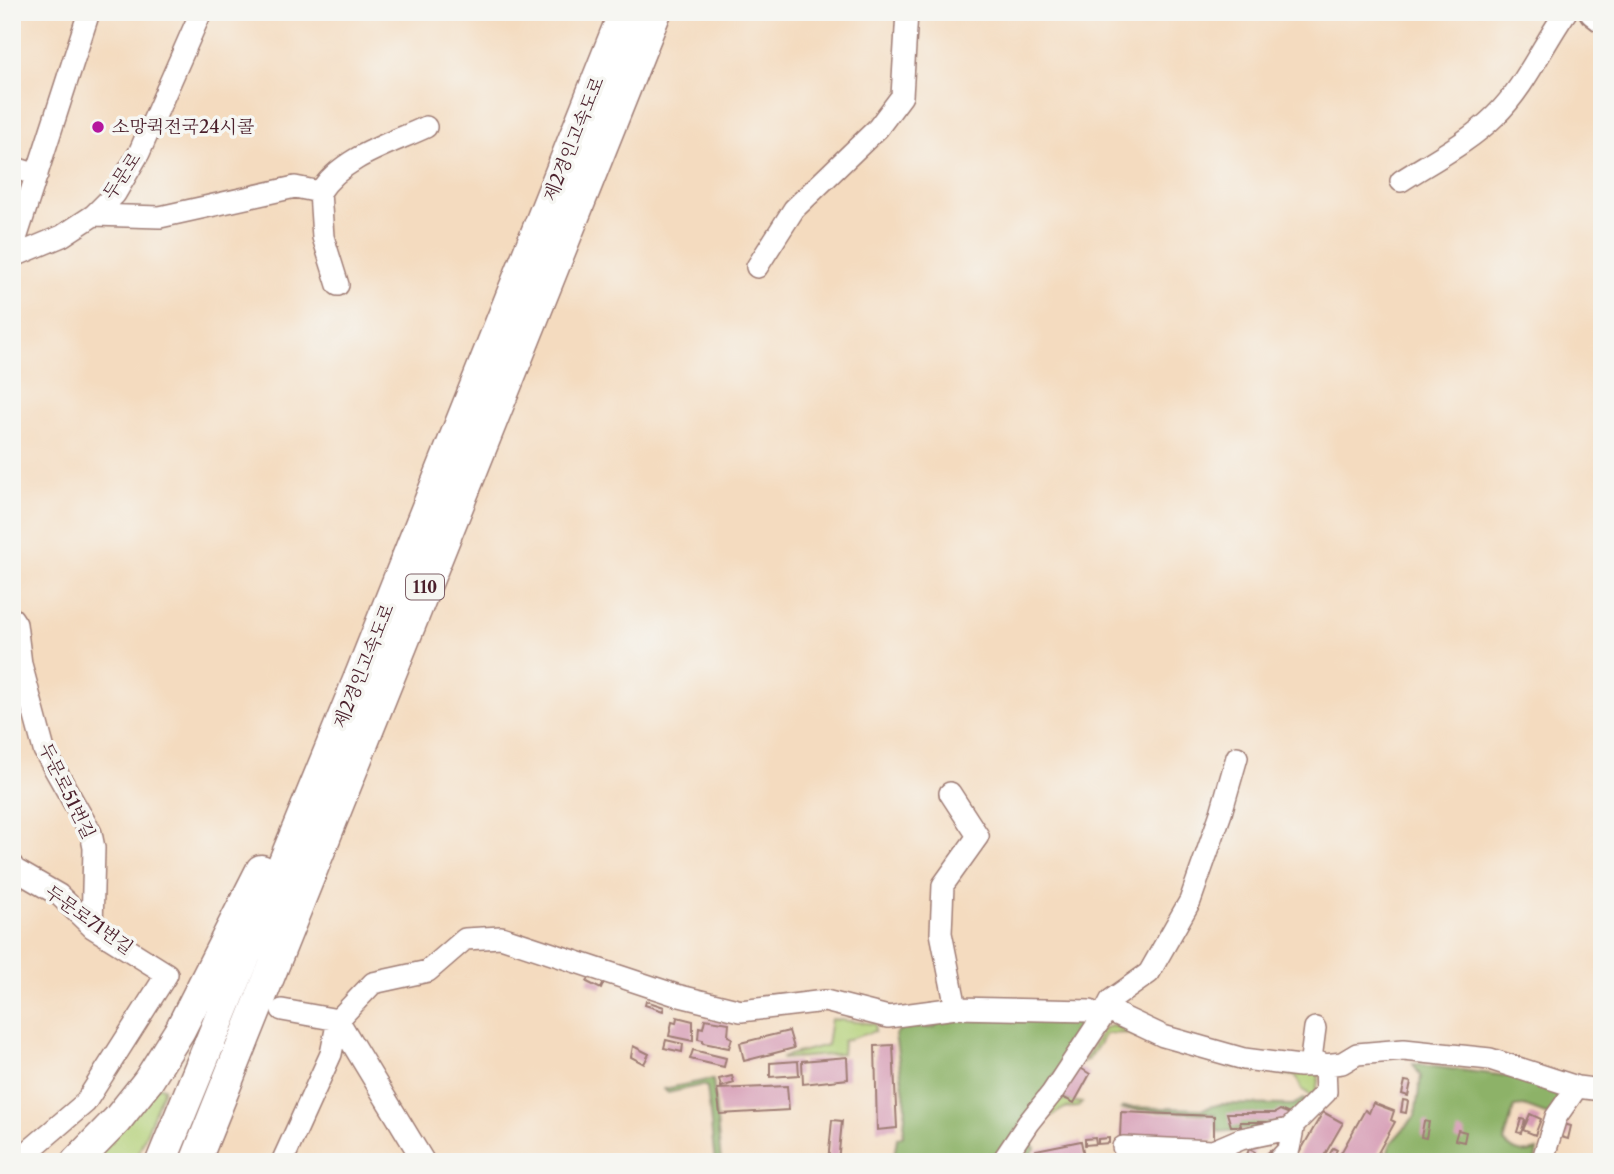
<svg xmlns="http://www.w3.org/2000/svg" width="1614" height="1174" viewBox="0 0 1614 1174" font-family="'Libre Caslon Text','Noto Serif KR',serif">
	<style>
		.green { fill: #b2cf76; stroke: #7e7750; stroke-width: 2 }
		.forest { fill: #8db267; stroke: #6c6849; stroke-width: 2 }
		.building { fill: #d69ab3 }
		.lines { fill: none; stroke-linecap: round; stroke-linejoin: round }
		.minor-casing { stroke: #9f7d75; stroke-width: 24 }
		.major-casing { stroke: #9f7d75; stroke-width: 30 }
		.highway-casing { stroke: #9f7d75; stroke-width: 33 }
		.minor { stroke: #fff; stroke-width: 21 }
		.major { stroke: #fff; stroke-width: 26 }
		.highway { stroke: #fff; stroke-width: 30 }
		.poi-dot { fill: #b5179e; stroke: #f6f6f2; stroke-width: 2.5 }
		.labels { text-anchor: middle; stroke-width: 7; stroke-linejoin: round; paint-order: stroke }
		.shield { fill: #f6f6f2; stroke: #7e6067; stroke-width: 2 }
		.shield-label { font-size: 16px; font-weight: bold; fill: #4a1f2b }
		.poi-label { font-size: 18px; fill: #4a1f2b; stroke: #f6f6f2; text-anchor: start }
		.street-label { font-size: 18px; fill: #4a1f2b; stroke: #f6f6f2 }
	</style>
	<rect width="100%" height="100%" fill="#f6f6f2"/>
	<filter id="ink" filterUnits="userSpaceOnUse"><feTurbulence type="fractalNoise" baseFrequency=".0143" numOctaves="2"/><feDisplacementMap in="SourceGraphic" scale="14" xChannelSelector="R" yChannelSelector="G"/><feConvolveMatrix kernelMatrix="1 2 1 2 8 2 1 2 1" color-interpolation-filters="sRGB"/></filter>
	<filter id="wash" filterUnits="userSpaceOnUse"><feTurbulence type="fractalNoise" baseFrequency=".00686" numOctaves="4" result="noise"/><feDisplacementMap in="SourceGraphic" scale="28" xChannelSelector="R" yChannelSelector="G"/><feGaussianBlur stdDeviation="1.57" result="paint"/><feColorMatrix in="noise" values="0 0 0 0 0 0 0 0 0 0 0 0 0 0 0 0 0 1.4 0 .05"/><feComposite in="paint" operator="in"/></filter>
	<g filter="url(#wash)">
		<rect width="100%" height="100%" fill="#f4dbbf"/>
		<path class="green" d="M831 1019 875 1024V1031L843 1041 842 1054 781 1059 789 1055 827 1045Z
			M1112 1026 1139 1030 1320 1073 1314 1098 1302 1089 1296 1076 1229 1066 1225 1063 1125 1033 1106 1034 1089 1059 1083 1062 1104 1028Z
			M157 1086 164 1088 135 1162H87Z
			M1058 1099 1082 1103 1078 1107 1065 1108 1046 1119 1040 1117Z"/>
		<path class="forest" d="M1085 1017 1088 1028 996 1162H893L897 1138 903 1135 906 1106 895 1035 907 1022 920 1021 927 1028 935 1027 939 1021 949 1019Z
			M1413 1064 1514 1077 1557 1092 1558 1101 1548 1115 1524 1106 1514 1107 1504 1142C1515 1153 1522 1155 1537 1150L1535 1162H1384L1391 1143 1415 1116 1421 1077Z
			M707 1080H713L721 1162H715L707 1087 702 1085 668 1093 664 1089Z
			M1304 1099 1308 1105 1286 1126 1218 1132 1215 1114 1121 1109 1123 1107 1202 1109 1221 1104 1293 1105Z
			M1028 1140 1035 1148 1031 1153 1034 1162H1005Z"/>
		<g id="blocks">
			<path class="building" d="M590 976 604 982 601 989 587 982Z
				M646 1001 664 1007 663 1011 645 1005Z
				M677 1017 693 1021V1041L669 1036 672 1022 676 1023Z
				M705 1019 729 1023 728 1036 732 1038 729 1048 703 1043V1040L698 1039 699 1027 703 1028Z
				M789 1031 794 1048 744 1061 740 1043Z
				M666 1040 683 1044 682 1052 664 1048Z
				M893 1045 897 1128 877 1130 875 1046Z
				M633 1046 649 1054 644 1064 631 1057Z
				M693 1050 726 1058 724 1067 690 1059Z
				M847 1057 848 1079 803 1084 802 1061Z
				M798 1061 799 1075 770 1077V1063Z
				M1079 1067 1090 1074 1074 1103 1062 1097Z
				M732 1076 734 1083 721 1087 719 1079Z
				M1405 1081 1411 1082 1408 1096 1402 1094Z
				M787 1086 789 1110 720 1114 717 1089Z
				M1403 1100 1408 1101 1406 1113 1401 1112Z
				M1373 1103 1394 1111 1391 1120 1395 1122 1373 1162 1337 1160 1365 1110 1369 1113Z
				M1280 1110 1290 1114 1282 1122H1240L1241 1126H1231L1227 1113H1275Z
				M1121 1112 1214 1116V1141L1120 1137Z
				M1323 1112 1343 1123 1324 1156 1334 1162H1294Z
				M1530 1114 1541 1119 1535 1135 1523 1130Z
				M1521 1119 1525 1120 1521 1133 1517 1132Z
				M832 1120 842 1121 838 1162H828Z
				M1424 1121 1429 1122 1426 1138 1421 1137Z
				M1564 1124 1571 1126 1568 1139 1561 1137Z
				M1458 1130 1466 1132 1464 1142 1455 1140Z
				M1095 1138 1096 1144 1085 1145V1139Z
				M1109 1138V1143L1098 1144V1139Z
				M1081 1141 1085 1161 1038 1162 1036 1150Z
				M1333 1148 1337 1150 1332 1159 1328 1157Z
				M1249 1149 1255 1152 1251 1160 1246 1158Z
				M1271 1150 1275 1155 1268 1162H1257Z
				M1221 1153 1239 1162H1217Z"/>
		</g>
	</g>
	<g filter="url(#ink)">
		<use href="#blocks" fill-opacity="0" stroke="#9f7d75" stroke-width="2"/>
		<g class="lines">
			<defs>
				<path id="minor" d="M12 167 37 175
					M1401 181C1432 161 1469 142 1495 116 1525 87 1542 46 1566 12
					M320 192C342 157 390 144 426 127
					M94 215 160 217 295 187 320 192 323 237 338 285
					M12 251 89 12
					M12 257 62 236 94 215 115 194 139 153 201 12
					M757 267 794 209 878 128 902 96 907 12
					M12 618 16 624 21 664 44 750 91 833 94 848 92 927
					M950 793 978 836 943 885 941 933 956 1008
					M12 865 14 869 59 895 92 927 167 974 85 1103 16 1162
					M1106 1009 1163 1036 1244 1059 1300 1066 1325 1065 1342 1063 1357 1054 1404 1050 1490 1059 1577 1087 1602 1090
					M282 1010 338 1020 424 1162
					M1101 1019 1111 1000 1149 973 1190 901 1221 813 1237 757
					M1123 1147 1213 1151 1241 1139 1289 1129 1326 1092 1325 1065 1311 1059 1315 1028
					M282 1162 331 1054 338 1020 373 983 428 971 465 939 501 937 676 995 741 1011 825 1001 888 1017 956 1008 1090 1011 1101 1019 1052 1093 1028 1123 1002 1162
					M1277 1162 1289 1149 1294 1124
					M1542 1162 1556 1117 1577 1087"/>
				<path id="major" d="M1593 12 1602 19"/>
				<path id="highway" d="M76 1162 117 1120 148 1081 180 1030 261 870
					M161 1162 361 673 624 12
					M195 1162 656 12"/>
			</defs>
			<use href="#minor" class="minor-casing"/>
			<use href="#major" class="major-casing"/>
			<use href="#highway" class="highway-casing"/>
			<use href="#minor" class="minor"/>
			<use href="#major" class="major"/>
			<use href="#highway" class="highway"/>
		</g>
	</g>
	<circle class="poi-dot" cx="98" cy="127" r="7"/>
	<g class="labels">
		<rect class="shield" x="406" y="574.5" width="38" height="25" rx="5"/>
		<g class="shield-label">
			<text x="425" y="593">110</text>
		</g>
		<g class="poi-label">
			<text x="112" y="133">소망퀵전국24시콜</text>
		</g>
		<g class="street-label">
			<text transform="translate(574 139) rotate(-68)" y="6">제2경인고속도로</text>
			<text transform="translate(122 176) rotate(-56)" y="6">두문로</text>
			<text transform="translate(364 666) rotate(-68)" y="6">제2경인고속도로</text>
			<text transform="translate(67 791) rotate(64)" y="6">두문로51번길</text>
			<text transform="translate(89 920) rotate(36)" y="6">두문로71번길</text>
		</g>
	</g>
	<rect width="1614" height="1174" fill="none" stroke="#f6f6f2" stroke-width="42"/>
</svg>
